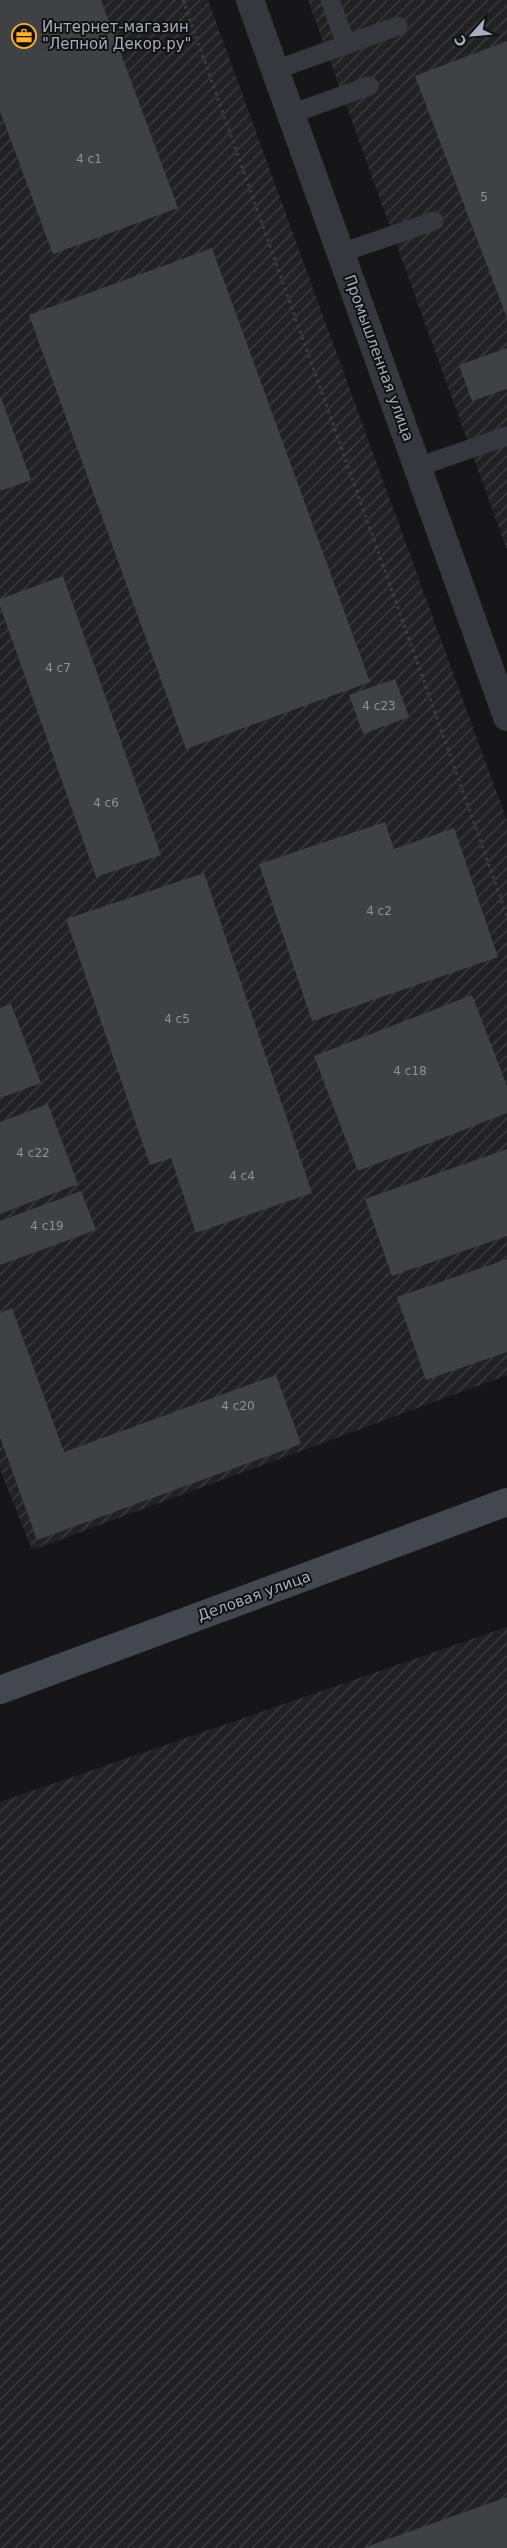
<svg xmlns="http://www.w3.org/2000/svg" width="507" height="2548" viewBox="0 0 507 2548" font-family="'DejaVu Sans',sans-serif">
	<style>
		.industrial { fill: url(#industrial-furrows) }
		.building { fill: #404145 }
		.lines { fill: none; stroke-linecap: round; stroke-linejoin: round }
		.path { stroke: #3d3f45; stroke-width: 3; stroke-dasharray: 2.5 4; stroke-linecap: butt }
		.lane { stroke: #37383e; stroke-width: 19 }
		.street { stroke: #37383e; stroke-width: 28 }
		.secondary { stroke: #44474e; stroke-width: 28 }
		.labels { text-anchor: middle; stroke-width: 4; stroke-linejoin: round; paint-order: stroke }
		.number-label { font-size: 12px; fill: #8d929c }
		.poi-label { font-size: 15px; fill: #a7adb9; stroke: #111113; text-anchor: start }
		.street-label { font-size: 15px; fill: #a7adb9; stroke: #111113 }
	</style>
	<defs>
		<pattern id="industrial-furrows" width="10" height="10" patternUnits="userSpaceOnUse" patternTransform="scale(1.25)"><rect width="10" height="10" fill="#222225"/><path d="M-1 1l2-2M0 10L10 0M9 11l2-2" fill="none" stroke="#3f3f43"/></pattern>
	</defs>
	<rect width="100%" height="100%" fill="#161618"/>
	<path class="industrial" d="M0 0H208L507 821V1375L32 1550 0 1469Z
		M308 0H507V550Z
		M507 1627V2548H0V1802Z"/>
	<path class="building" d="M0 0H101L178 208 53 254 0 111Z
		M507 41V318L415 76Z
		M212 248 370 682 186 749 29 315Z
		M507 348V389L472 401 459 365Z
		M0 395 31 480 0 491Z
		M63 576 161 855 96 877 0 606V599Z
		M395 679 409 717 363 734 349 695Z
		M385 822 394 849 454 828 498 957 312 1021 259 864Z
		M204 873 312 1193 196 1233 171 1158 150 1165 66 919Z
		M472 995 507 1086V1113L358 1171 314 1056Z
		M11 1004 41 1083 0 1098V1008Z
		M48 1104 78 1184 0 1214V1122Z
		M507 1149V1236L392 1276 365 1199Z
		M81 1191 96 1230 0 1265V1221Z
		M507 1259V1352L426 1380 397 1297Z
		M12 1308 64 1452 276 1375 301 1444 37 1540 0 1437V1313Z
		M507 2497V2548H363Z"/>
	<g class="lines">
		<path class="path" d="M183 0 507 916"/>
		<path class="lane" d="M330 0 346 44
			M275 70 398 26
			M291 114 369 86
			M341 253 434 221
			M418 467 507 436"/>
		<path class="street" d="M250 0 507 717"/>
		<path class="secondary" d="M0 1690 507 1502"/>
	</g>
	<defs>
		<symbol id="office-ring" viewBox="-11 -11 22 22"><circle r="9.5" fill="#111113" stroke="#ffb027" stroke-width="1.5"/><path d="M-6-3h4V-5.5h4V-3h4V5H-6ZM-1-4.5V-3h2v-1.5ZM-6 0V1H6V0Z" fill="#ffb027"/></symbol>
	</defs>
	<g fill-rule="evenodd">
		<use href="#office-ring" x="10" y="22" width="28" height="28"/>
	</g>
	<g class="labels">
		<g class="number-label">
			<text x="89" y="163">4 с1</text>
			<text x="484" y="201">5</text>
			<text x="58" y="672">4 с7</text>
			<text x="379" y="710">4 с23</text>
			<text x="106" y="807">4 с6</text>
			<text x="379" y="915">4 с2</text>
			<text x="177" y="1023">4 с5</text>
			<text x="410" y="1075">4 с18</text>
			<text x="33" y="1157">4 с22</text>
			<text x="242" y="1180">4 с4</text>
			<text x="47" y="1230">4 с19</text>
			<text x="238" y="1410">4 с20</text>
		</g>
		<g class="poi-label">
			<text x="42" y="32">Интернет-магазин<tspan x="42" dy="17">"Лепной Декор.ру"</tspan></text>
		</g>
		<g class="street-label">
			<text transform="translate(379 358) rotate(70)" y="5">Промышленная улица</text>
			<text transform="translate(254 1596) rotate(-20)" y="5">Деловая улица</text>
		</g>
	</g>
	<g transform="translate(472 35) rotate(243)" stroke="#111113" stroke-width="4" paint-order="stroke">
	<path d="M0-4L9 19L0 12L-9 19Z" fill="#a7adb9"/>
	<text y="-8" font-size="14" font-weight="bold" text-anchor="middle" fill="#a7adb9">С</text>
	</g>
</svg>
